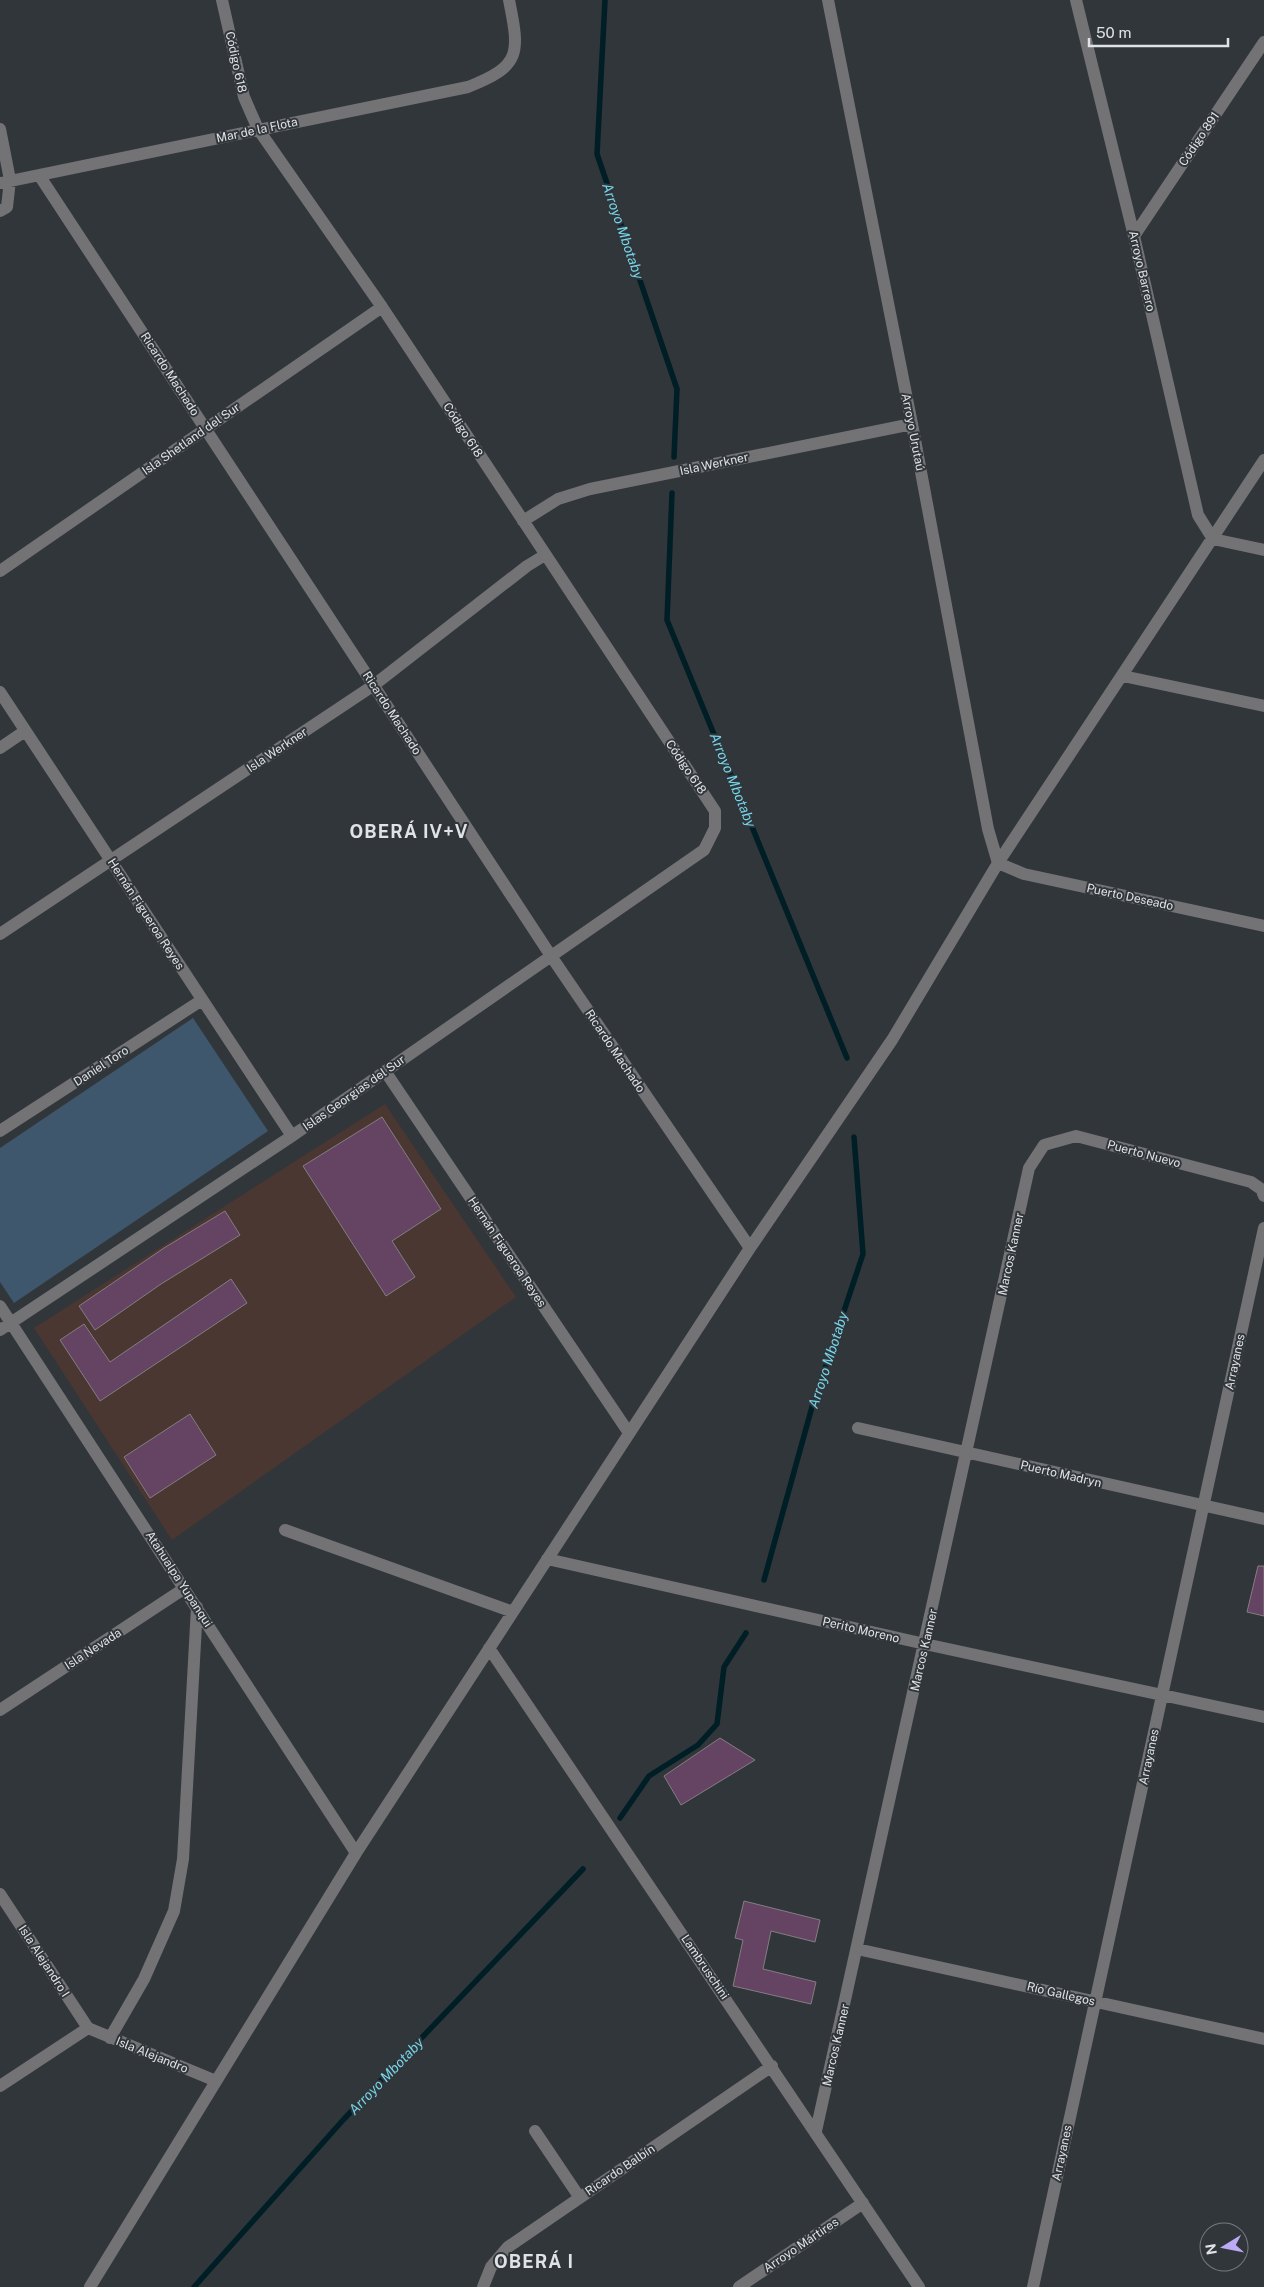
<svg xmlns="http://www.w3.org/2000/svg" width="1264" height="2287" viewBox="0 0 1264 2287" font-family="'Public Sans',sans-serif">
	<style>
		.education { fill: #4b3732 }
		.green { fill: #3e576c }
		.lines { fill: none; stroke-linecap: round; stroke-linejoin: round }
		.stream { stroke: #001e25; stroke-width: 5.5 }
		.building { fill: #654362; stroke: #837e82 }
		.minor { stroke: #737275; stroke-width: 12 }
		.labels { text-anchor: middle; stroke-width: 4; stroke-linejoin: round; paint-order: stroke }
		.street-label { font-size: 12px; fill: #e0e3e6; stroke: #31363a }
		.water-label { font-size: 14px; font-style: italic; fill: #76d6eb; stroke: #31363a }
		.district-label { font-size: 18px; font-weight: bold; letter-spacing: 1px; fill: #e0e3e6; stroke: #31363a }
	</style>
	<rect width="100%" height="100%" fill="#31363a"/>
	<path class="education" d="M385 1104 516 1297 172 1540 34 1328Z"/>
	<path class="green" d="M193 1018 268 1131 14 1303 0 1282V1148Z"/>
	<g class="lines">
		<path class="stream" d="M605 0 597 154 677 389 674 457
			M672 493 667 620 847 1058
			M764 1580 812 1407 863 1254 854 1137
			M620 1818 649 1776 698 1745 717 1724 724 1667 746 1633
			M194 2287 344 2119 583 1869"/>
	</g>
	<path class="building" d="M382 1117 441 1209 392 1241 415 1277 386 1296 303 1166Z
		M225 1211 240 1235 161 1284 95 1330 79 1306 164 1248Z
		M231 1279 247 1303 100 1401 60 1340 84 1324 110 1362Z
		M190 1414 216 1455 150 1498 124 1457Z
		M1258 1566H1264V1616L1247 1612Z
		M720 1738 755 1760 681 1805 664 1776Z
		M744 1901 820 1920 815 1942 771 1931 763 1969 816 1982 811 2004 733 1986 743 1940 735 1938Z"/>
	<g class="lines">
		<path class="minor" d="M828 0 912 424 988 829 998 863
			M1076 0 1134 236 1198 515 1213 539 1264 550
			M0 129 10 180 7 207 0 211
			M39 175 551 956 750 1248
			M0 183 468 87C521 66 520 54 509 0
			M1134 236 1264 42
			M523 521 558 499 590 489 912 424
			M0 571 382 307
			M1123 676 1264 706
			M0 692 292 1136
			M0 748 25 731
			M998 863 1024 874 1264 926
			M0 934 374 685 527 566 545 555
			M385 1071 629 1433
			M0 1131 202 1000
			M0 1306 356 1853
			M0 1330 292 1136 704 850 715 828V811L382 307 258 129 244 97 222 0
			M858 1428 1264 1519
			M285 1530 513 1612
			M547 1559 925 1644 1264 1717
			M489 1648 919 2287
			M0 1710 185 1588
			M0 1894 88 2028
			M857 1949 1264 2039
			M88 2028 216 2081
			M110 2038 144 1979 174 1911 183 1859 197 1607
			M0 2086 88 2028
			M535 2131 580 2198
			M816 2131 1029 1168 1044 1145 1076 1136 1251 1182 1261 1189 1264 1196
			M90 2287 356 1853 750 1248 892 1040 998 863 1264 460
			M483 2287 491 2267 508 2247 772 2066
			M739 2287 863 2203
			M1033 2287 1264 1228"/>
	</g>
	<g class="labels">
		<g class="street-label">
			<text transform="translate(236 62) rotate(78)" y="4">Código 618</text>
			<text transform="translate(257 130) rotate(-12)" y="4">Mar de la Flota</text>
			<text transform="translate(1199 139) rotate(-56)" y="4">Código 891</text>
			<text transform="translate(1142 271) rotate(77)" y="4">Arroyo Barrero</text>
			<text transform="translate(170 374) rotate(57)" y="4">Ricardo Machado</text>
			<text transform="translate(463 430) rotate(57)" y="4">Código 618</text>
			<text transform="translate(913 432) rotate(79)" y="4">Arroyo Urutaú</text>
			<text transform="translate(191 439) rotate(-35)" y="4">Isla Shetland del Sur</text>
			<text transform="translate(714 464) rotate(-12)" y="4">Isla Werkner</text>
			<text transform="translate(392 713) rotate(57)" y="4">Ricardo Machado</text>
			<text transform="translate(277 750) rotate(-34)" y="4">Isla Werkner</text>
			<text transform="translate(686 767) rotate(56)" y="4">Código 618</text>
			<text transform="translate(1130 897) rotate(12)" y="4">Puerto Deseado</text>
			<text transform="translate(146 914) rotate(57)" y="4">Hernán Figueroa Reyes</text>
			<text transform="translate(615 1051) rotate(56)" y="4">Ricardo Machado</text>
			<text transform="translate(101 1066) rotate(-33)" y="4">Daniel Toro</text>
			<text transform="translate(354 1093) rotate(-35)" y="4">Islas Georgias del Sur</text>
			<text transform="translate(1144 1154) rotate(15)" y="4">Puerto Nuevo</text>
			<text transform="translate(507 1252) rotate(56)" y="4">Hernán Figueroa Reyes</text>
			<text transform="translate(1011 1254) rotate(-78)" y="4">Marcos Kanner</text>
			<text transform="translate(1235 1362) rotate(-78)" y="4">Arrayanes</text>
			<text transform="translate(1061 1474) rotate(13)" y="4">Puerto Madryn</text>
			<text transform="translate(179 1579) rotate(57)" y="4">Atahualpa Yupanqui</text>
			<text transform="translate(861 1630) rotate(13)" y="4">Perito Moreno</text>
			<text transform="translate(93 1649) rotate(-33)" y="4">Isla Nevada</text>
			<text transform="translate(924 1650) rotate(-77)" y="4">Marcos Kanner</text>
			<text transform="translate(1149 1757) rotate(-78)" y="4">Arrayanes</text>
			<text transform="translate(44 1961) rotate(57)" y="4">Isla Alejandro I</text>
			<text transform="translate(705 1967) rotate(56)" y="4">Lambruschini</text>
			<text transform="translate(1061 1994) rotate(13)" y="4">Río Gallegos</text>
			<text transform="translate(836 2045) rotate(-77)" y="4">Marcos Kanner</text>
			<text transform="translate(152 2055) rotate(22)" y="4">Isla Alejandro</text>
			<text transform="translate(1062 2153) rotate(-78)" y="4">Arrayanes</text>
			<text transform="translate(620 2170) rotate(-34)" y="4">Ricardo Balbín</text>
			<text transform="translate(801 2245) rotate(-34)" y="4">Arroyo Mártires</text>
		</g>
		<g class="water-label">
			<text transform="translate(623 231) rotate(71)" y="5">Arroyo Mbotaby</text>
			<text transform="translate(733 780) rotate(68)" y="5">Arroyo Mbotaby</text>
			<text transform="translate(828 1360) rotate(-72)" y="5">Arroyo Mbotaby</text>
			<text transform="translate(386 2076) rotate(-46)" y="5">Arroyo Mbotaby</text>
		</g>
		<g class="district-label">
			<text x="409" y="838">OBERÁ IV+V</text>
			<text x="534" y="2268">OBERÁ I</text>
		</g>
	</g>
	<g transform="translate(1224 2247) rotate(260)"><circle r="24" fill="#31363a" stroke="#777b7f"/>
	<path d="M0-4L9 19L0 12L-9 19Z" fill="#bbaaf6"/>
	<text y="-8" font-size="14" font-weight="bold" text-anchor="middle" fill="#e0e3e6">N</text>
	</g>
	<path d="M1089 38v8h139v-8" fill="none" stroke="#e0e3e6" stroke-width="2.5"/>
	<text x="1096" y="38" font-size="15" fill="#e0e3e6" stroke="#31363a" stroke-width="4" paint-order="stroke">50 m</text>
</svg>
